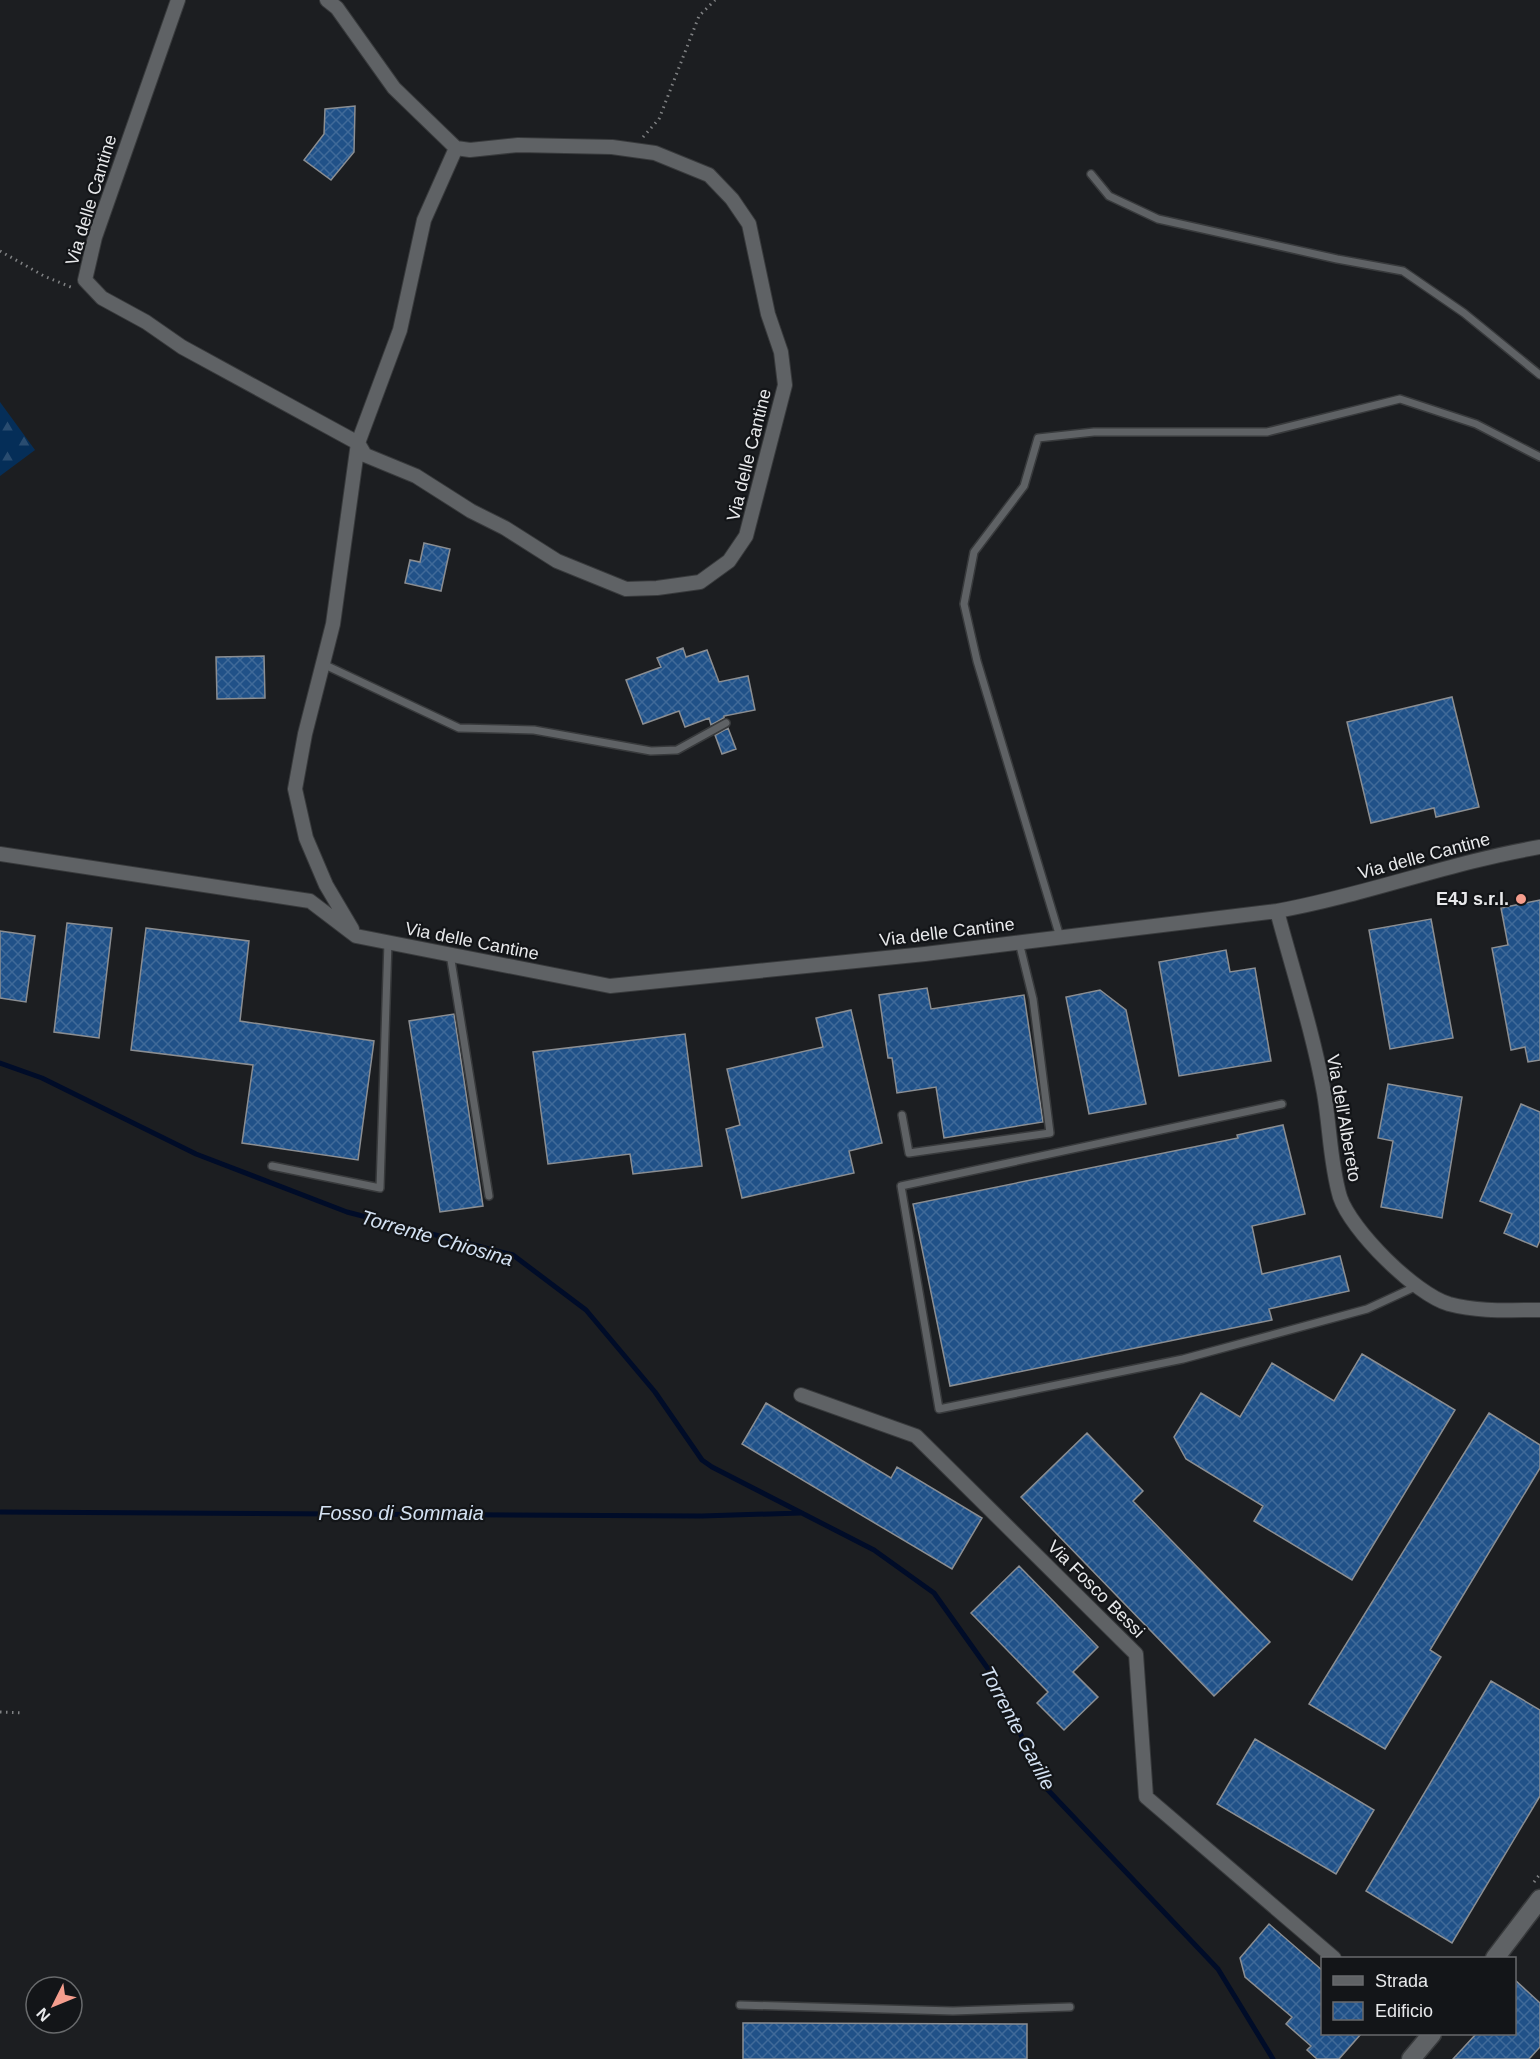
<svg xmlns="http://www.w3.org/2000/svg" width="1540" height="2059" viewBox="0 0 1540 2059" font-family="Helvetica,sans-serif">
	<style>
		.forest { fill: url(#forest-firs) }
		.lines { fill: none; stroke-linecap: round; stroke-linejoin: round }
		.stream { stroke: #000c28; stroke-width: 5 }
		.building { fill: url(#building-cross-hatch); stroke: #8b8e92; stroke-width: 1.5 }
		.service-casing { stroke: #383a3c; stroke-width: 10 }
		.minor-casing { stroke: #383a3c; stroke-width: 16 }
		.secondary-casing { stroke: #383a3c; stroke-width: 21 }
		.path { stroke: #808284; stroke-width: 3; stroke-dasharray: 1.5 4.5; stroke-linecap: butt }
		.service { stroke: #5f6265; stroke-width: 7 }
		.minor { stroke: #5f6265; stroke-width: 14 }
		.secondary { stroke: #5f6265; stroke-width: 18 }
		.poi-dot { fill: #f49d8d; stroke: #131518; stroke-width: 2 }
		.labels { text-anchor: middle; stroke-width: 4.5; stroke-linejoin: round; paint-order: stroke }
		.street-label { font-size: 18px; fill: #e8e9eb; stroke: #131518 }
		.poi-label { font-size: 18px; font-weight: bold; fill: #e8e9eb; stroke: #131518; text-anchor: end }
		.water-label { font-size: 20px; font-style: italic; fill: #d4e2f3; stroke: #131518 }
	</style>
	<defs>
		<pattern id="forest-firs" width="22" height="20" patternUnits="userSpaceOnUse" patternTransform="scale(1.5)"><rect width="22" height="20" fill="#052e58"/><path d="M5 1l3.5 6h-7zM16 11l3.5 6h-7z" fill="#294c70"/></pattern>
		<pattern id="building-cross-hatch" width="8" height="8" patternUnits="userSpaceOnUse" patternTransform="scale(1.5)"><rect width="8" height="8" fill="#205188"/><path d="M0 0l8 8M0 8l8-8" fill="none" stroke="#406a99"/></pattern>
	</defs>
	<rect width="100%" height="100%" fill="#1c1e21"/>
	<path class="forest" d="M0 402 35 450 0 476Z"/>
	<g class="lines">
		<path class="stream" d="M0 1063 42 1078 196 1154 347 1212 513 1255 586 1310 655 1392 702 1460 712 1467 874 1550 934 1593 991 1673 1047 1789 1218 1969 1273 2059
			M0 1512 702 1516 800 1513"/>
	</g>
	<path class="building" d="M355 106 354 152 331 180 304 160 324 134 325 109Z
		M424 543 450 549 441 591 405 583 410 560 420 562Z
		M683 648 686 657 707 650 719 682 748 676 755 710 724 716V718L711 725 709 718 685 727 679 711 643 724 626 680 661 667 657 658Z
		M264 656 265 698 217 699 216 657Z
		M1452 697 1479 807 1436 817 1434 808 1371 823 1347 722Z
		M728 728 736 749 722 754 715 735Z
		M1540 900V1060L1528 1062 1525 1047 1511 1050 1492 948 1508 945 1501 908Z
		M1431 919 1453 1038 1390 1049 1369 930Z
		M67 923 112 928 99 1038 54 1032Z
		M146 928 249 941 240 1021 374 1041 358 1160 242 1143 253 1065 131 1050Z
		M0 931 35 936 26 1002 0 998Z
		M1226 950 1230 972 1255 968 1271 1061 1179 1076 1159 962Z
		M927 988 931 1009 1024 995 1043 1122 944 1138 936 1087 897 1093 892 1058H888L879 995Z
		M1100 990 1126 1010 1146 1104 1089 1114 1066 997Z
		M851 1010 882 1143 849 1151 854 1173 742 1198 726 1129 740 1125 727 1069 823 1047 816 1018Z
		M454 1014 483 1206 440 1212 409 1021Z
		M685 1034 702 1166 633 1174 630 1154 548 1164 533 1052Z
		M1388 1084 1462 1097 1442 1218 1381 1207 1393 1141 1378 1138Z
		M1521 1104 1540 1112V1240L1537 1247 1504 1233 1512 1214 1480 1201Z
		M1283 1125 1305 1214 1252 1226 1262 1274 1340 1256 1349 1291 1269 1309 1272 1320 950 1386 913 1204 1238 1138 1237 1135Z
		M1362 1354 1455 1410 1352 1580 1254 1521 1263 1506 1186 1459 1174 1437 1201 1393 1240 1417 1272 1363 1334 1401Z
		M766 1403 891 1478 897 1467 982 1518 952 1569 742 1444Z
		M1489 1413 1540 1445V1468L1430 1650 1441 1657 1385 1749 1309 1704Z
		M1087 1433 1143 1491 1133 1501 1270 1642 1214 1696 1021 1497Z
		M1019 1566 1098 1647 1073 1672 1098 1697 1064 1730 1037 1703 1048 1692 971 1613Z
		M1491 1681 1540 1710V1796L1452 1943 1366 1891Z
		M1255 1739 1374 1810 1336 1874 1217 1804Z
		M1269 1924 1323 1971V2034H1361L1339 2059H1317L1307 2050 1311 2046 1286 2024 1292 2017 1245 1977 1240 1958Z
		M1515 1980 1540 2003V2047L1529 2059H1453L1476 2034H1515Z
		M743 2023 1027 2024V2059H743Z"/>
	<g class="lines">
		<defs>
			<path id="service" d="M1091 174 1109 196 1158 219 1337 259 1403 271 1464 313 1540 375
				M323 664 459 728 534 730 651 751 677 750 726 723
				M1060 937 977 661 964 604 974 552 1024 486 1038 438 1094 432H1267L1400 399 1476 424 1540 457
				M450 954 489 1196
				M1282 1104 901 1186 939 1409 1183 1359 1367 1309 1417 1286
				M902 1115 909 1153 1050 1133 1033 999 1019 942
				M272 1166 380 1188 388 942
				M740 2005 953 2011 1070 2007"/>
			<path id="minor" d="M178 0 95 237 85 280 102 298 146 322 182 347 358 443 365 455 416 476 471 511 505 528 557 561 626 589 657 588 700 582 729 561 746 536 785 385 781 352 768 314 749 224 732 199 709 175 655 153 612 147 518 145 470 150 456 148 394 88 337 8 327 0
				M0 854 310 901 356 936 610 986 925 954 1277 911C1366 895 1451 862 1540 847
				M1277 911C1293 971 1313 1032 1324 1093 1330 1127 1330 1163 1340 1197 1351 1230 1415 1294 1449 1304 1479 1312 1509 1310 1540 1310
				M352 929 326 885 306 838 295 789 305 734 333 624 358 443 400 330 424 220 456 148
				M801 1395 916 1436 1136 1654 1146 1797 1334 1958"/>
			<path id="secondary" d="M1495 1958 1540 1899
				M1411 2059 1432 2034"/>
		</defs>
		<use href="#service" class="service-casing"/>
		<use href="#minor" class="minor-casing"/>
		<use href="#secondary" class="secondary-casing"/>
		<path class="path" d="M643 137 659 119 699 16 715 0
			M0 251 44 276 73 288
			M0 1712 23 1713
			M1534 1882 1540 1874"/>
		<use href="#service" class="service"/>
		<use href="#minor" class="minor"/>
		<use href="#secondary" class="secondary"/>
	</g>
	<circle class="poi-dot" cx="1521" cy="899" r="6"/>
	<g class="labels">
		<g class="street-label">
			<text transform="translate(91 200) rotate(-73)" y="6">Via delle Cantine</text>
			<text transform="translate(749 455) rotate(-76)" y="6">Via delle Cantine</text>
			<text transform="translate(1424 856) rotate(-15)" y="6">Via delle Cantine</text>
			<text transform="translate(947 932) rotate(-7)" y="6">Via delle Cantine</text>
			<text transform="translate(472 941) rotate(11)" y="6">Via delle Cantine</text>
			<text transform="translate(1344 1118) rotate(80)" y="6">Via dell'Albereto</text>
			<text transform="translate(1096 1589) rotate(45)" y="6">Via Fosco Bessi</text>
		</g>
		<g class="poi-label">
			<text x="1509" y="905">E4J s.r.l.</text>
		</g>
		<g class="water-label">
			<text transform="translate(437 1238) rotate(16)" y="7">Torrente Chiosina</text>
			<text x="401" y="1520">Fosso di Sommaia</text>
			<text transform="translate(1018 1728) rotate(62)" y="7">Torrente Garille</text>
		</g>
	</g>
	<rect x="1321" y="1957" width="195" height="78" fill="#131518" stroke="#686a6c" stroke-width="1.5"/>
	<rect x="1333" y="1976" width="30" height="9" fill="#5f6265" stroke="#686a6c" stroke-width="1.5"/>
	<text x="1375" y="1987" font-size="18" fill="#e8e9eb">Strada</text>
	<rect x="1333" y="2002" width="30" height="18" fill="url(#building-cross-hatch)" stroke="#686a6c" stroke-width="1.5"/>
	<text x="1375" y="2017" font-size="18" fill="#e8e9eb">Edificio</text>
	<g transform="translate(54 2005) rotate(227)"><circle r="28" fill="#131518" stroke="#686a6c" stroke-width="1.5"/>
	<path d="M0-4.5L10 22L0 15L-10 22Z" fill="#f49d8d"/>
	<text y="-9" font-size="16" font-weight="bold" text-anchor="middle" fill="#e8e9eb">N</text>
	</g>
</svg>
